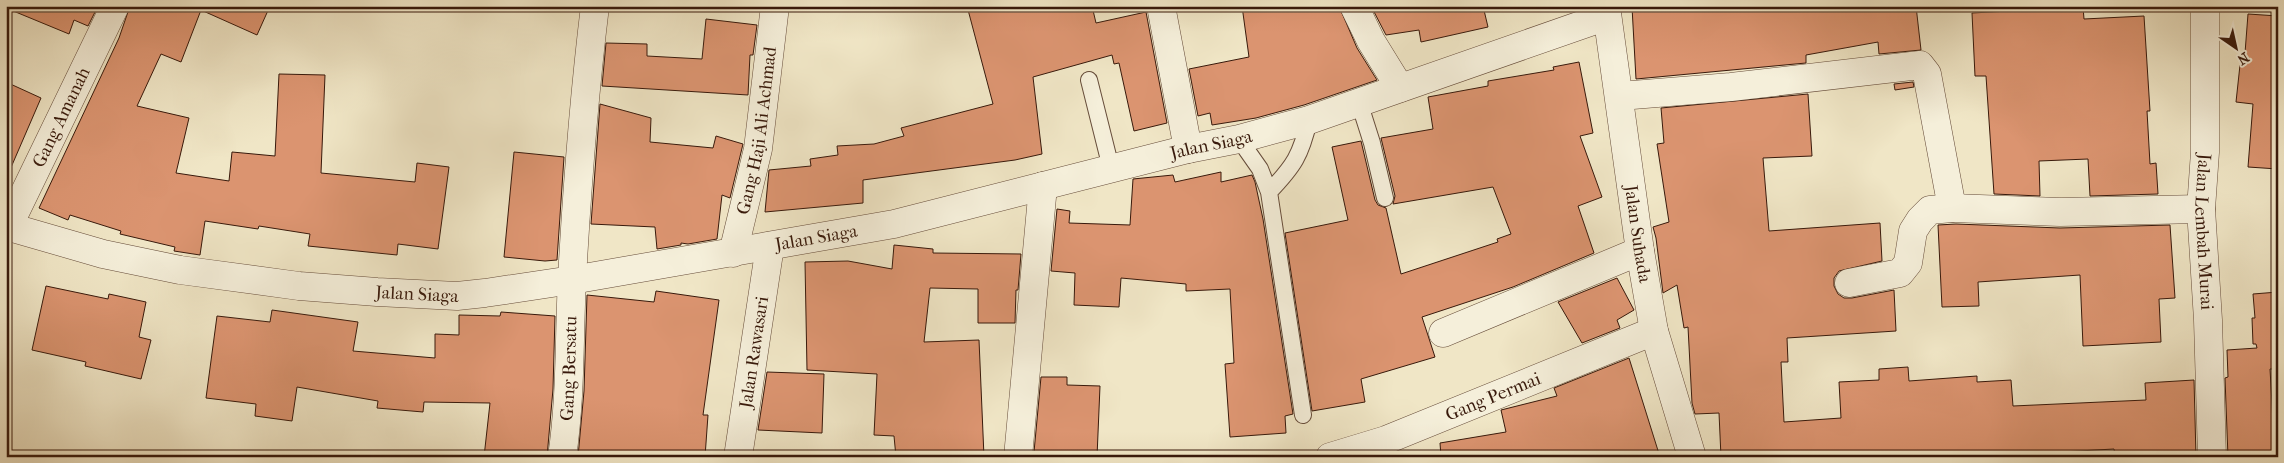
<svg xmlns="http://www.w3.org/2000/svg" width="2284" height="463" viewBox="0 0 2284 463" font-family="'IM FELL French Canon',serif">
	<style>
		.building { fill: #db9470; stroke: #38190b }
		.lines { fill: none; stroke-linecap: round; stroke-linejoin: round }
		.lane-casing { stroke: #664c3a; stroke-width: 18 }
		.street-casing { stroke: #664c3a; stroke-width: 29 }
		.lane { stroke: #f5efda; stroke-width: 16 }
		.street { stroke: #f5efda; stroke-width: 28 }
		.labels { text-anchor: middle; stroke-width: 4; stroke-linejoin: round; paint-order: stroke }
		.street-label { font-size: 18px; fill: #38190b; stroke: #f5efda }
	</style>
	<rect width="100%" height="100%" fill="#f0e6c6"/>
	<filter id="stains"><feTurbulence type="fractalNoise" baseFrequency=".004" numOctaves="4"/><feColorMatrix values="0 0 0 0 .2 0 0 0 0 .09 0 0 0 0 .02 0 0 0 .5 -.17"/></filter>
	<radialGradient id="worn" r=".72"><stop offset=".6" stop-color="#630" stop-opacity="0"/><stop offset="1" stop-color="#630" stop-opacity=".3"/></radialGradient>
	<path class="building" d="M6 6H98L88 26 74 20 69 34 6 8Z
		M130 6H270L257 35 201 10 181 62 161 54 137 106 189 118 176 173 229 181 232 152 275 156 279 74 325 75 321 173 415 182 417 163 449 167 438 249 398 244 397 255 308 246 310 234 259 226 258 229 205 221 200 255 174 251 175 247 120 234 121 231 70 215 68 220 39 208 119 38Z
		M967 6H1092L1096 23 1146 12 1167 123 1134 131 1119 63 1114 64 1112 55 1033 77 1042 154 1015 160 863 180V203L765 212 769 170 811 166 810 159 838 155 837 146 874 144 904 136 901 128 993 104Z
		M1242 6H1339L1357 48 1377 80 1304 105 1256 118 1212 125 1210 113 1198 116 1189 69 1249 57Z
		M1371 6H1483L1488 27 1421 42 1419 30 1386 35Z
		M1656 6H1916L1921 50 1879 54 1878 42 1806 55V63L1636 79 1632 7Z
		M2083 7 2084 19 2144 16 2150 111H2147L2150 164 2156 163 2158 194 2090 196 2088 159 2039 161 2040 196 1994 194 1986 76H1975L1972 13Z
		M2248 14 2278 16V169L2248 167 2253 104 2236 102 2240 65 2244 66Z
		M706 19 757 25 753 55H750L748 95 602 86 606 43 647 44V56L702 59Z
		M1579 62 1593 133 1580 136 1602 197 1578 206 1594 253 1513 287 1422 317 1435 357 1361 379 1365 402 1312 411 1285 233 1348 220 1332 147 1361 141 1375 200 1378 205 1386 208 1401 274 1498 242 1497 239 1511 234 1493 187 1393 204 1395 196 1381 138 1433 129 1428 97 1488 86V81L1554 70 1553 67Z
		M6 82 41 98 6 179Z
		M1913 82 1914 87 1895 90 1894 84Z
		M1808 94 1812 156 1763 158 1769 231 1880 223 1882 261 1839 271 1834 278V286L1838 294 1844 298H1852L1894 290 1896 331 1787 338 1788 362H1781L1784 422 1841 418 1839 382 1879 380V369L1908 367 1909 381 1977 376V382L2011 380 2013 406 2146 400 2145 383 2194 380 2196 457H2115L2114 449 2043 453V457H1918V454L1862 457H1721L1719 413 1695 414 1692 403 1688 327 1684 328 1677 285 1663 293 1656 238 1653 227 1669 222 1657 144 1664 143 1661 108Z
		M600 104 651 118 650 142 713 148 716 136 743 144 730 198 722 195 717 239 688 244 681 243V245L657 249 655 227 591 224Z
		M514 152 564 157 557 260 545 261 504 257Z
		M1221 172V182L1252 175 1255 182 1263 219 1293 414 1285 416 1286 433 1230 437 1225 364 1234 363 1230 289 1186 291V284L1121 278 1119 307 1074 305 1075 273 1051 271 1057 209 1070 211 1069 223 1130 225 1133 179 1173 175 1175 182Z
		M1956 224 2060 228 2170 225 2175 298 2159 299 2161 342 2083 346 2080 275 1978 282 1979 306 1942 307 1938 225Z
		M894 245 933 249V253L1021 254 1018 290H1016L1015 323H978V289L930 288 924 342 979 340 984 457H896L894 436 874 435 877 374 807 370 805 262 848 261 892 269Z
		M1617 278 1634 310 1617 320 1620 328 1582 343 1558 302Z
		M46 286 108 299 109 294 146 302 139 337 151 340 141 379 85 366 86 362 32 350Z
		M656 291 719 300 703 415H708L705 457H578L584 391 587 295 654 302Z
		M2278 292V369H2270L2275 457H2228L2225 378 2228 377 2227 350 2257 348 2256 344H2253L2252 318H2255L2253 294Z
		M272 310 358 322 353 351 435 358V334L459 335V315L500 316 501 312 555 316 553 389 547 457H484L490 403 424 402 423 412 377 408 378 401 297 387 292 421 255 416 256 404 206 398 217 316 270 322Z
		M1629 358 1660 457H1441L1440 443 1506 432 1501 410 1557 396 1554 388Z
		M767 372 824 374 822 433 758 430Z
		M1041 377H1067V385L1100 386 1097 457H1070L1071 453 1034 452Z"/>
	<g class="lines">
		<defs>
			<path id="lane" d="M1089 80 1111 168
				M1359 102 1372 143 1385 198
				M1239 139 1260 169 1269 192 1303 415
				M1269 192C1294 166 1301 155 1309 120"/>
			<g id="street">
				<path d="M1161 6 1188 149"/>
				<path d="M1354 6 1371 41 1400 88"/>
				<path id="s1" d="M1606 6 1640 251 1654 331 1692 457"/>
				<path id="s2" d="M2205 6V152L2201 209 2208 320 2212 457"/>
				<path d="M1620 96 1731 87 1920 65 1927 74 1952 208 1930 210 1920 220 1913 231 1908 263 1900 273 1849 283"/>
				<path d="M1952 208 2060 212 2201 209"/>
				<path id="s3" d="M6 226 103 254 180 270 299 286 377 292 457 296 485 293 572 280 894 224 1188 149 1239 139 1309 120 1607 16"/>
				<path id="s4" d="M8 227 115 6"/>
				<path id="s5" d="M733 253 758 149 775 6"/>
				<path d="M1443 333 1640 251"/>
				<path id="s6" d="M562 457C571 397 569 338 572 279 577 188 584 96 595 6"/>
				<path id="s7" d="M738 457 770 246"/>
				<path d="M1018 457 1043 186"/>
				<path id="s8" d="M1330 457 1386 440 1654 331"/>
			</g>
		</defs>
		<use href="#lane" class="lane-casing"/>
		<use href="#street" class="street-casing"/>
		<use href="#lane" class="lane"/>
		<use href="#street" class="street"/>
	</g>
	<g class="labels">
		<g class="street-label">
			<text dy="6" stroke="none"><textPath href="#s4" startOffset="122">Gang Amanah</textPath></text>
			<text dy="6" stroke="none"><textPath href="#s5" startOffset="125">Gang Haji Ali Achmad</textPath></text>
			<text dy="6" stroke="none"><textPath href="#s3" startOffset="1228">Jalan Siaga</textPath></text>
			<text dy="6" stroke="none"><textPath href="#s2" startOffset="226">Jalan Lembah Murai</textPath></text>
			<text dy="6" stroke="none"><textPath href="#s1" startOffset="230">Jalan Suhada</textPath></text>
			<text dy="6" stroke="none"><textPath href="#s3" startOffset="822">Jalan Siaga</textPath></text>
			<text dy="6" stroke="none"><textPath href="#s3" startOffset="418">Jalan Siaga</textPath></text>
			<text dy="6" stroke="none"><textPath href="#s7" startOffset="106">Jalan Rawasari</textPath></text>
			<text dy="6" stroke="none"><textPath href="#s6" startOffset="89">Gang Bersatu</textPath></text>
			<text dy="6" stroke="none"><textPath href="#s8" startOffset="174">Gang Permai</textPath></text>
		</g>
	</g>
	<rect width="2284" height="463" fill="none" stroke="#f0e6c6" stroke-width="25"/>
	<rect x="8" y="8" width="2269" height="448" fill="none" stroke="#38190b" stroke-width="2.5"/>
	<rect x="12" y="12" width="2259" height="438" fill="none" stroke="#38190b"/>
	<g transform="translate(2236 48) rotate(146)" stroke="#f5efda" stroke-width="4" paint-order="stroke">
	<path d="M0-4L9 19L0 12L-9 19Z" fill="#38190b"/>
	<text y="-8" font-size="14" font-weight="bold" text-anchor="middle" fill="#38190b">N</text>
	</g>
	<rect width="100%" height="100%" filter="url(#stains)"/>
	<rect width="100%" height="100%" fill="url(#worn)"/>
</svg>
